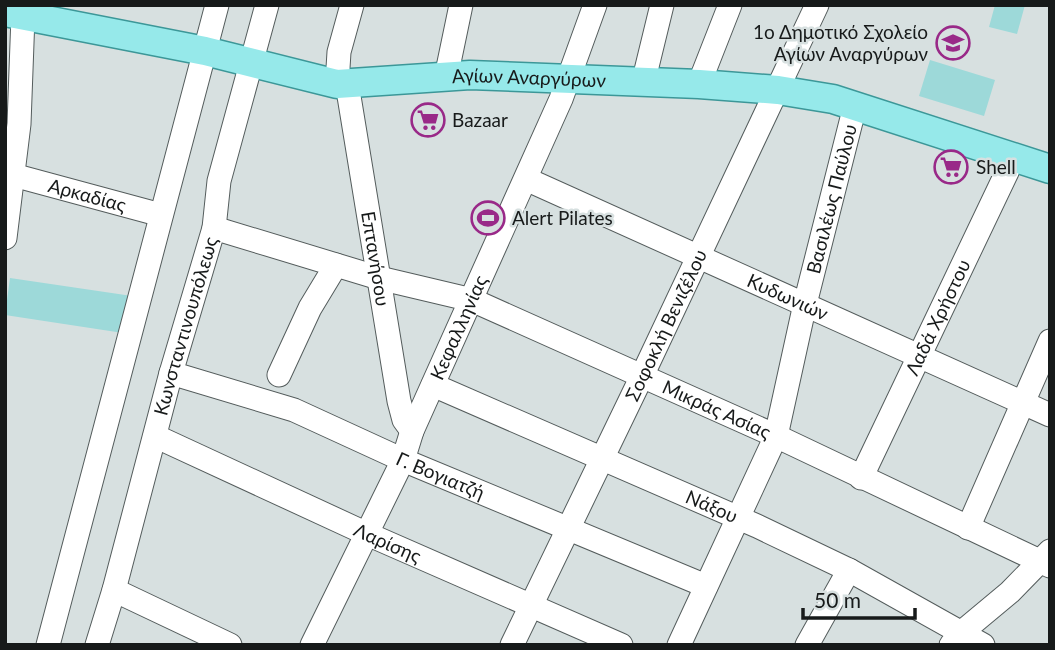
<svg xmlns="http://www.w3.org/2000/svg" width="1055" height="650" viewBox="0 0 1055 650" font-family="Lato,sans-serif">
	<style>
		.green { fill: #9dd9d9 }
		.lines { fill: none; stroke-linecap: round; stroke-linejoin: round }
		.minor-casing { stroke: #545c5c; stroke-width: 25 }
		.major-casing { stroke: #3c9798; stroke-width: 31 }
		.minor { stroke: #fff; stroke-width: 23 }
		.major { stroke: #96e9ea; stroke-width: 28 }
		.labels { text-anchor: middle; stroke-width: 5; stroke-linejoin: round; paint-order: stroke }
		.poi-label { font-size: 19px; fill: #171a1a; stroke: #d7e0e0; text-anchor: start }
		.street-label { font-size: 19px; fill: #171a1a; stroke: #d7e0e0 }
	</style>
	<rect width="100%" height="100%" fill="#d7e0e0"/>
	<path class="green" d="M995 5H1025L1017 34 989 27Z
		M930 60 995 80 984 116 919 96Z
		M10 278 132 296 123 333 5 315Z"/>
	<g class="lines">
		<defs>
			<g id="minor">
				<path d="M446 77 461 5"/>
				<path d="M643 83 662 5"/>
				<path d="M337 84 339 52 352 5"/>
				<path id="s1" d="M347 84 399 401 404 420 412 431"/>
				<path d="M699 84 730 5"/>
				<path id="s2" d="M13 175 161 215"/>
				<path id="s3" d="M526 179 1050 415"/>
				<path id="s4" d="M214 228 379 278 472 300 776 436 1050 566"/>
				<path d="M5 238 19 124 23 16"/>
				<path id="s5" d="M171 373 294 410 403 460 706 586"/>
				<path d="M279 375 310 308 336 265"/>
				<path id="s6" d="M433 385 757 526 849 570 983 645"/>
				<path id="s7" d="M155 436 365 533 621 645"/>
				<path id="s8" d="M861 478 1007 172 1012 157"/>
				<path d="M968 528 1050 341"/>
				<path d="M114 590 230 645"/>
				<path d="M48 645 217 5"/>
				<path id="s9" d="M97 645 114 590 171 373 214 228 219 181 267 5"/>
				<path id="s10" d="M312 645 403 460 412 431 561 99 595 5"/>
				<path id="s11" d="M512 645 642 376 817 5"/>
				<path id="s12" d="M679 645 776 436 805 304 855 106"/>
				<path d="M807 645 849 570"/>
				<path d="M951 645 962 632 1010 592 1050 551"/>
			</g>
			<g id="major">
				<path id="s13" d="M5 12 205 51 337 84 470 75 699 84 778 90 833 99 1050 169"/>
			</g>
		</defs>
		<use href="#minor" class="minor-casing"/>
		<use href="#major" class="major-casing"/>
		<use href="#minor" class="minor"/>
		<use href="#major" class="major"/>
	</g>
	<defs>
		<symbol id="school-ring" viewBox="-11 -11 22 22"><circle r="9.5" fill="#d7e0e0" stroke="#992988" stroke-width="1.5"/><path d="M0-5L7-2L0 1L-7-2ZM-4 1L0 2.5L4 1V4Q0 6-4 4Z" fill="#992988"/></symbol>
		<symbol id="supermarket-ring" viewBox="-11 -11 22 22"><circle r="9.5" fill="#d7e0e0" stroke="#992988" stroke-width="1.5"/><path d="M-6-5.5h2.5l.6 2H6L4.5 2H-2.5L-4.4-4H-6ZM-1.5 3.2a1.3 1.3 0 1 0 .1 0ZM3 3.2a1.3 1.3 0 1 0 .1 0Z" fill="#992988"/></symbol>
		<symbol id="stadium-ring" viewBox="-11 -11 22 22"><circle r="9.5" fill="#d7e0e0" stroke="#992988" stroke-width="1.5"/><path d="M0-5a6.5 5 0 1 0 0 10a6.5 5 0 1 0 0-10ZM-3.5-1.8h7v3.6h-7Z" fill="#992988"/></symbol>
	</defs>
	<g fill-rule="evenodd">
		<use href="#school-ring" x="934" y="24" width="38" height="38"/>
		<use href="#supermarket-ring" x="409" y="101" width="38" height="38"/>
		<use href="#supermarket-ring" x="932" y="148" width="38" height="38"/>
		<use href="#stadium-ring" x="469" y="199" width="38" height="38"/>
	</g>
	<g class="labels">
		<g class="poi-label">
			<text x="928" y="39" text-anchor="end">1ο Δημοτικό Σχολείο<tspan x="928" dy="22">Αγίων Αναργύρων</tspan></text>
			<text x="452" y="127">Bazaar</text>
			<text x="976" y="174">Shell</text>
			<text x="512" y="225">Alert Pilates</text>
		</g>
		<g class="street-label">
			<text dy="7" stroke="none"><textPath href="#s13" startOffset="532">Αγίων Αναργύρων</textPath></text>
			<text dy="7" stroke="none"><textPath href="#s2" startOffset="77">Αρκαδίας</textPath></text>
			<text dy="7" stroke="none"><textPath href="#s12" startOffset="474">Βασιλέως Παύλου</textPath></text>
			<text dy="7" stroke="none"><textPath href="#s1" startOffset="177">Επτανήσου</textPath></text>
			<text dy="7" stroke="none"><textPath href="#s3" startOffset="287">Κυδωνιών</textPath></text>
			<text dy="7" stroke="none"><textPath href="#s8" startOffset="178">Λαδά Χρήστου</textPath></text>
			<text dy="7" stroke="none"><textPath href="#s9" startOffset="331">Κωνσταντινουπόλεως</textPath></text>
			<text dy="7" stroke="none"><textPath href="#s11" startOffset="355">Σοφοκλή Βενιζέλου</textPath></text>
			<text dy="7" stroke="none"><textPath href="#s10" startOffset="350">Κεφαλληνίας</textPath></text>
			<text dy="7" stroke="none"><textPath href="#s4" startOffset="536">Μικράς Ασίας</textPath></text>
			<text dy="7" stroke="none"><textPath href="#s5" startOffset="289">Γ. Βογιατζή</textPath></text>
			<text dy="7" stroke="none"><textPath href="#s6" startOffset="304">Νάξου</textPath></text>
			<text dy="7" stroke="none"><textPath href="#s7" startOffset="256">Λαρίσης</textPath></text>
		</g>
	</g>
	<rect width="1055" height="650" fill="none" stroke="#171a1a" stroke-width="14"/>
	<path d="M803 608v10h112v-10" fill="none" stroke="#171a1a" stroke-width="3.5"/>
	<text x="814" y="608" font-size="21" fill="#171a1a" stroke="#d7e0e0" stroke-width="5" paint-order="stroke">50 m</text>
</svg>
